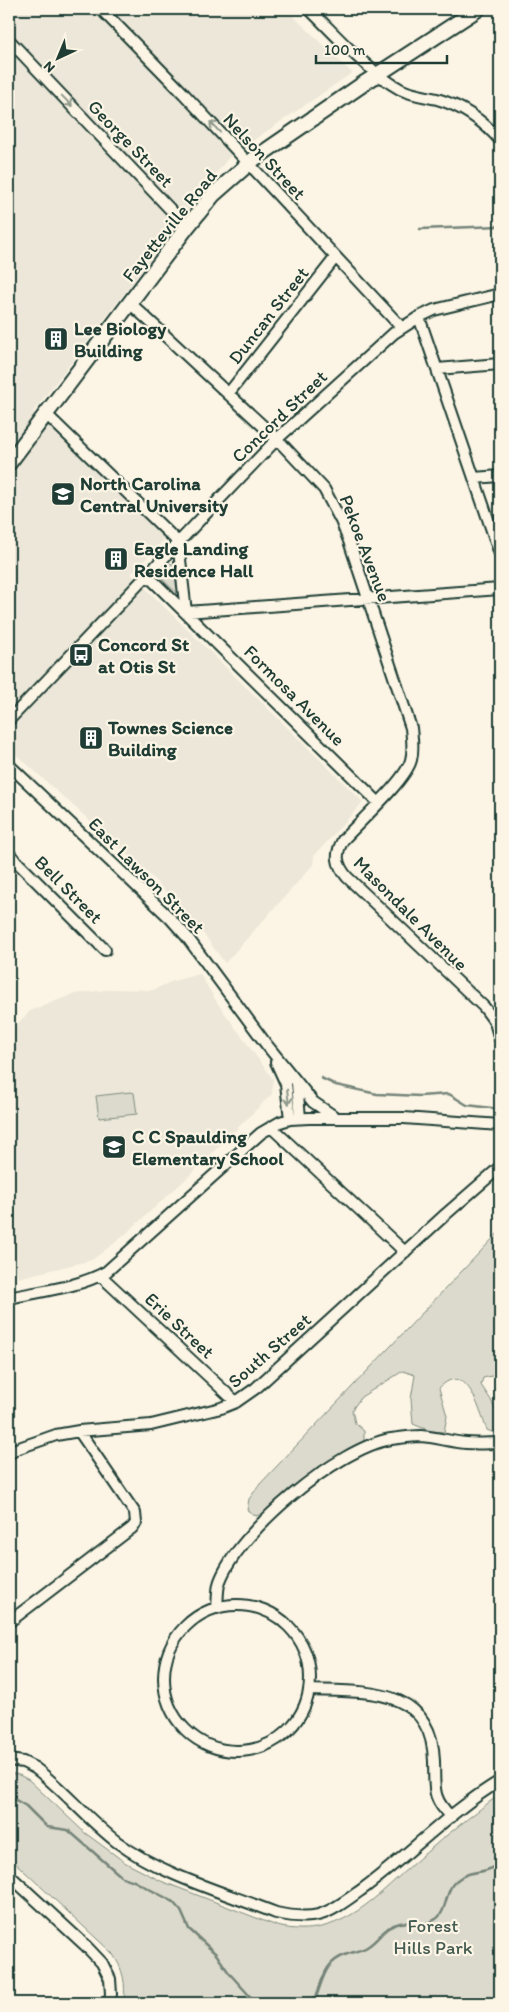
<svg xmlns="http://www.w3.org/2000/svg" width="509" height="2012" viewBox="0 0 509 2012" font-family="Itim,sans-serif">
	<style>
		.built { fill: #ece7d8 }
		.green { fill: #dcdacc; stroke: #7e8c80 }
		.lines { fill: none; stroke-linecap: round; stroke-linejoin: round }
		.stream { stroke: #758479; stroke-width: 2.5 }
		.minor-casing { stroke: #1f3d34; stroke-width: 14 }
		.major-casing { stroke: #1f3d34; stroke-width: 18 }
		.minor { stroke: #fcf5e5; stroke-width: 10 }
		.major { stroke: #fcf5e5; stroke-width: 14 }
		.oneway { stroke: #8e998c }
		.labels { text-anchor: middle; stroke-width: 4.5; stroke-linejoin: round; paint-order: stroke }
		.street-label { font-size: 19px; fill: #1f3d34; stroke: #fcf5e5 }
		.poi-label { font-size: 19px; font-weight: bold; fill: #1f3d34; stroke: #fcf5e5; text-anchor: start }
		.park-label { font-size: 19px; fill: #455c52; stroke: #fcf5e5 }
	</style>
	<rect width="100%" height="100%" fill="#fcf5e5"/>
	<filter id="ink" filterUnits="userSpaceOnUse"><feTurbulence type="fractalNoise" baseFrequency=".02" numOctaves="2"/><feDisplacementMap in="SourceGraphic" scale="10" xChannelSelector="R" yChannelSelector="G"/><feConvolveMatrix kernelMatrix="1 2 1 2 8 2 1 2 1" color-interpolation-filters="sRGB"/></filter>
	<g filter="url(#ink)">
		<path class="built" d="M9 9H286L352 73 229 157 33 412 165 539 131 574 363 802 314 856 313 865 225 963 199 928 150 875 9 748Z
			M200 974 218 1004 273 1079 272 1094 187 1178 121 1238 92 1260 18 1278 9 1239V1032L30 1011 74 994 114 989 153 990 173 981Z"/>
		<path class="green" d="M171 563 174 567 180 590 178 594 160 577 161 572Z
			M131 1092 134 1093 137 1114 99 1118 96 1096Z
			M500 1231V1374L483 1378 481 1385 491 1400 499 1420 494 1433 487 1430C479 1411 468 1359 439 1388L447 1416 444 1432 430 1431 413 1424 411 1399 415 1375 403 1371 361 1397 352 1410 355 1423 364 1431V1442L330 1460 294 1486 262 1514 256 1516 247 1510 249 1499 260 1484Z
			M9 1773 19 1775 29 1780 85 1833 126 1863 161 1881 277 1926C342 1942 378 1893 422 1856 447 1834 474 1814 500 1794V2003H123C127 1985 123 1968 112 1953L9 1857Z"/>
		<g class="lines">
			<path class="stream" d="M420 229 500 226
				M321 1078 336 1085 377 1094 420 1096 449 1094 467 1105 500 1109
				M9 1796 26 1806 47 1827 68 1830 122 1877 134 1881 172 1901 181 1911 189 1929 216 1954 229 1973 256 2003
				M299 2003 316 1997C323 1979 325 1962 345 1955 352 1952 361 1951 367 1947 381 1938 383 1927 400 1923 413 1920 417 1929 434 1920 447 1914 445 1893 453 1884 468 1867 485 1877 500 1862"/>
			<defs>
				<path id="minor" d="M101 9 184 94 402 328
					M309 9C336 35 367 71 400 89 412 95 424 96 437 99 462 106 483 121 500 140
					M9 40 187 227
					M130 303 277 439 324 489 341 521 349 541 411 728C412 739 414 749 411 760 406 780 359 822 343 840 335 854 336 864 347 877L484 1007 495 1022 500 1040
					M419 317 500 554
					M437 369 500 364
					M228 394 335 258
					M46 414 178 542 186 612
					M474 478 500 476
					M147 575 378 802
					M186 612 500 589
					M9 720 277 439 394 333 419 317 434 310 500 294
					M9 765 171 919 187 937 266 1044 313 1102 335 1117
					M9 854 105 950
					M276 1062 286 1084 290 1119
					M297 1083 300 1118
					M271 1127 405 1252
					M100 1275 236 1402
					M9 1298C40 1291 77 1288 106 1272L261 1133 280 1122 290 1119 309 1118H404L500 1125
					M9 1454 16 1449 56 1435 79 1431 151 1425 221 1408 236 1402 256 1388 446 1214 500 1167
					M164 1678a73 73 0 1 1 146 0a73 73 0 1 1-146 0Z
					M217 1608C218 1599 217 1589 220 1581 239 1531 338 1448 391 1439 401 1438 411 1436 421 1436 436 1437 451 1442 466 1443 477 1444 489 1443 500 1443
					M9 1622 132 1528 136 1523 135 1513 79 1431
					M309 1690C365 1692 432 1686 434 1761 435 1788 431 1797 451 1817
					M9 1760 23 1762 35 1768C64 1790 87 1819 117 1842 163 1876 223 1892 276 1913 290 1916 305 1918 318 1915 334 1911 351 1897 364 1888 410 1854 451 1810 500 1781
					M9 1875 85 1945 102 1963 110 1979 111 1994 109 2003"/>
				<path id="major" d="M9 463 187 227 213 195 254 159 366 82 478 9"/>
			</defs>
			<use href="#minor" class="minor-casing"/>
			<use href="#major" class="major-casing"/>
			<use href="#minor" class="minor"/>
			<use href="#major" class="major"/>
		</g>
		<defs><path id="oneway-shaft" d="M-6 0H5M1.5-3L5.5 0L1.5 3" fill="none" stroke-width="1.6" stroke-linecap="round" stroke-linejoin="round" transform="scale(1.25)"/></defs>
		<g class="oneway">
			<use href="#oneway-shaft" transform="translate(67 101) rotate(46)"/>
			<use href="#oneway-shaft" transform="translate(215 127) rotate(-133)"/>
			<use href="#oneway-shaft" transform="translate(288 1097) rotate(83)"/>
		</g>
	</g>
	<defs>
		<symbol id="building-square" viewBox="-11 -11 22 22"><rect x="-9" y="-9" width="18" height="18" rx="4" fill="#1f3d34" stroke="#fcf5e5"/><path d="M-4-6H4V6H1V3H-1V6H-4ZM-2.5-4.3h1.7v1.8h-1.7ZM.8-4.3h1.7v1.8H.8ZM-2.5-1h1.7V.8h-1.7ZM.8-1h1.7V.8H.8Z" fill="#fff"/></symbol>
		<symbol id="university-square" viewBox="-11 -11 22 22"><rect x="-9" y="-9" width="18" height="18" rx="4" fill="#1f3d34" stroke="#fcf5e5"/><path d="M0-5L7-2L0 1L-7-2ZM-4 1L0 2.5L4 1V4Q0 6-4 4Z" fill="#fff"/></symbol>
		<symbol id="bus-square" viewBox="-11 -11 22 22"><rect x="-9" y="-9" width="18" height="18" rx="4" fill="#1f3d34" stroke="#fcf5e5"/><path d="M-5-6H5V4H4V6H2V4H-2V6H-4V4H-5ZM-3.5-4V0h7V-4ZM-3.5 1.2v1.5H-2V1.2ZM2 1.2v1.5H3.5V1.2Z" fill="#fff"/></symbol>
		<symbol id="school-square" viewBox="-11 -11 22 22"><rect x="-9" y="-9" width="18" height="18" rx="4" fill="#1f3d34" stroke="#fcf5e5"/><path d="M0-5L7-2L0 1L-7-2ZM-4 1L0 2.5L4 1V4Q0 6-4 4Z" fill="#fff"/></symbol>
	</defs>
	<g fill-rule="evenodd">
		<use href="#building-square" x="42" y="325" width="28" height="28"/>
		<use href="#university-square" x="49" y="480" width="28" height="28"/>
		<use href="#building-square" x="102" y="545" width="28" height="28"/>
		<use href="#bus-square" x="67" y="641" width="28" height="28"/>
		<use href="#building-square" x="77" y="724" width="28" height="28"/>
		<use href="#school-square" x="100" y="1133" width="28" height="28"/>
	</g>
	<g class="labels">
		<g class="street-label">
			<text transform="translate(131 143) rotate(46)" y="7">George Street</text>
			<text transform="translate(265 156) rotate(47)" y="7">Nelson Street</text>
			<text transform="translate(169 225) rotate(-51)" y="7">Fayetteville Road</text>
			<text transform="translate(268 315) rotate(-52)" y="7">Duncan Street</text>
			<text transform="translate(279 416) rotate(-44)" y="7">Concord Street</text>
			<text transform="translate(366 548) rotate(69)" y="7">Pekoe Avenue</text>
			<text transform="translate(295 695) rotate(45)" y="7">Formosa Avenue</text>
			<text transform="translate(147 875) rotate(45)" y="7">East Lawson Street</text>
			<text transform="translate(69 889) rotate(45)" y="7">Bell Street</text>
			<text transform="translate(411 913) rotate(45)" y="7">Masondale Avenue</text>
			<text transform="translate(180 1325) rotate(43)" y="7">Erie Street</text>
			<text transform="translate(269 1350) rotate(-41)" y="7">South Street</text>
		</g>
		<g class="poi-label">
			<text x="74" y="335">Lee Biology<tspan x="74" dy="22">Building</tspan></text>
			<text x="80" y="490">North Carolina<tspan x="80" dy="22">Central University</tspan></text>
			<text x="134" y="555">Eagle Landing<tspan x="134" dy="22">Residence Hall</tspan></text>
			<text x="98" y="651">Concord St<tspan x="98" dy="22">at Otis St</tspan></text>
			<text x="108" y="734">Townes Science<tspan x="108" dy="22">Building</tspan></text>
			<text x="132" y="1143">C C Spaulding<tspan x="132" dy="22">Elementary School</tspan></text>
		</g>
		<g class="park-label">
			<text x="433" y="1932">Forest<tspan x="433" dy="22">Hills Park</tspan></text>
		</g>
	</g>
	<rect width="509" height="2012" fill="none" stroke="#fcf5e5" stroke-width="30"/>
	<rect x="15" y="15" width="479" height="1982" fill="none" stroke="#1f3d34" stroke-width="2" filter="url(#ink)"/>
	<g transform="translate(58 58) rotate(224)" stroke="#fcf5e5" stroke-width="4" paint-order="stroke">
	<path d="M0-4L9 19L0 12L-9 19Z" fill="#1f3d34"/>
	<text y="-8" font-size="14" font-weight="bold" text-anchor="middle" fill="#1f3d34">N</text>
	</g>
	<path d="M316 55v8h131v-8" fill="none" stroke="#1f3d34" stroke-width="2.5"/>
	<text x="324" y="55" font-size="15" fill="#1f3d34" stroke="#fcf5e5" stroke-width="4" paint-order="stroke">100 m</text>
</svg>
